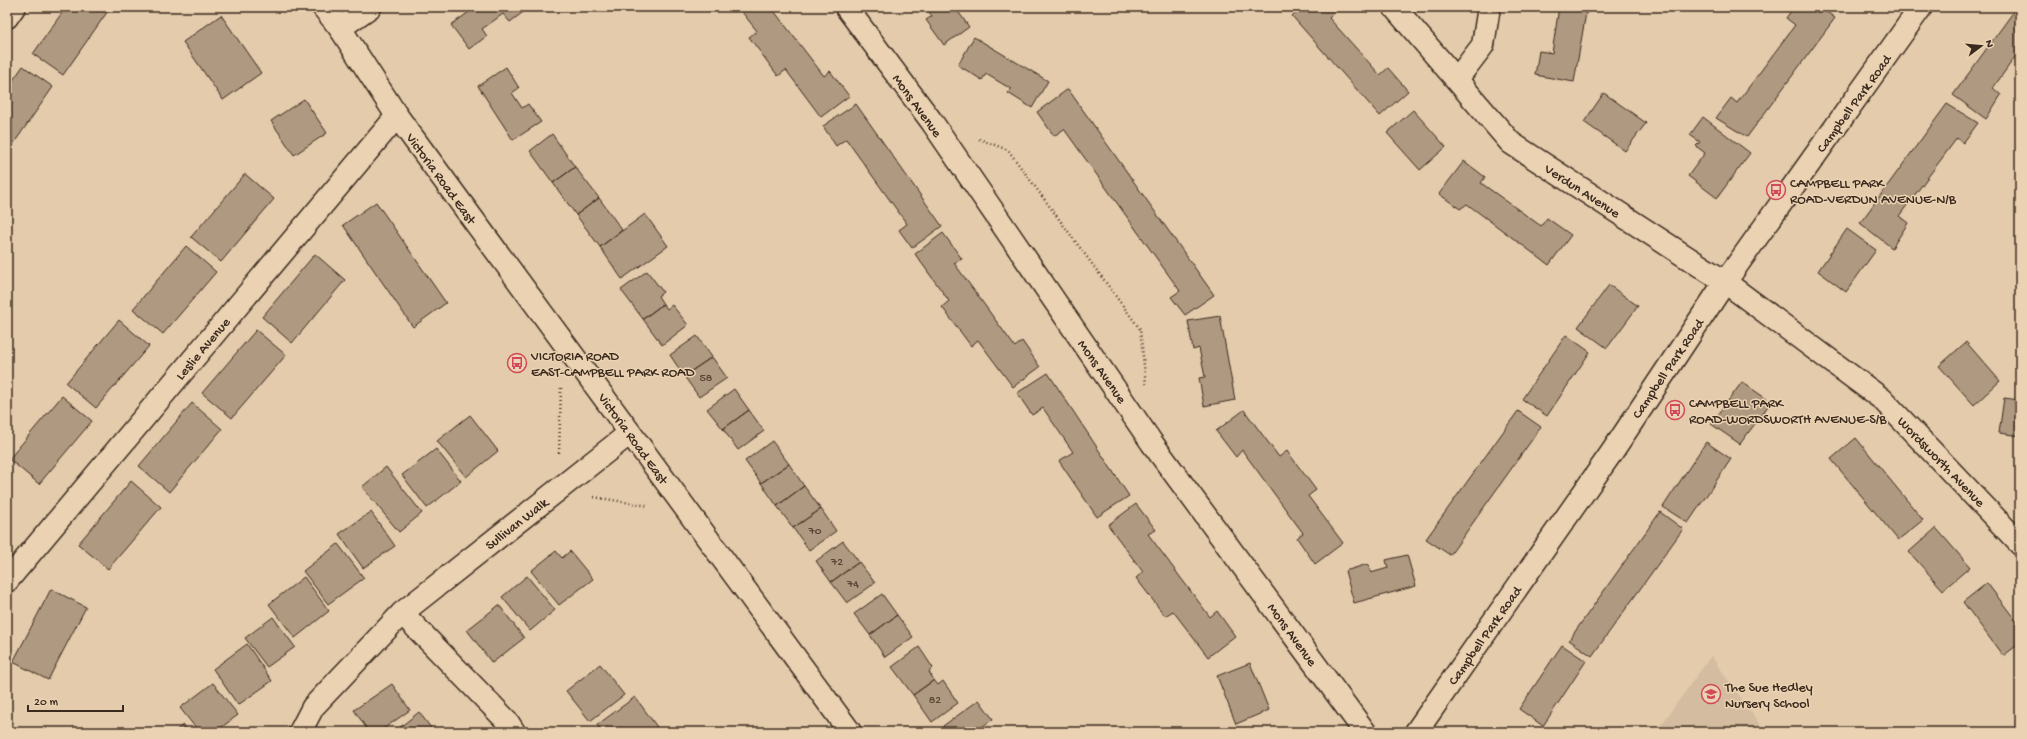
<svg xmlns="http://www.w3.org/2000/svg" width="2027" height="739" viewBox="0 0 2027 739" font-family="'Gochi Hand',sans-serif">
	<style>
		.built { fill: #d3bc9f }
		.building { fill: #af9980; stroke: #3b2a1e }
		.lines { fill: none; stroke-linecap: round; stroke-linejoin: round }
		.minor-casing { stroke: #3b2a1e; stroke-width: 25 }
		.primary-casing { stroke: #3b2a1e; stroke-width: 25 }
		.path { stroke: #3b2a1e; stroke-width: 2.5; stroke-dasharray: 1 3; stroke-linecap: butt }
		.minor { stroke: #ead2b2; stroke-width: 22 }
		.primary { stroke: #ead2b2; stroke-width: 22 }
		.labels { text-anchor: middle; stroke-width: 3; stroke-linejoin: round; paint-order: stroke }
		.number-label { font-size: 12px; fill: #584636 }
		.street-label { font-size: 14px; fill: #3b2a1e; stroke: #ead2b2 }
		.poi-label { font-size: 14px; fill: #3b2a1e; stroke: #ead2b2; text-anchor: start }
	</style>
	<rect width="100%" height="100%" fill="#e3cbac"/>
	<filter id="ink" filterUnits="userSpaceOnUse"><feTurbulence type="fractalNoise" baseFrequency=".025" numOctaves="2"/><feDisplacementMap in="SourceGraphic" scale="8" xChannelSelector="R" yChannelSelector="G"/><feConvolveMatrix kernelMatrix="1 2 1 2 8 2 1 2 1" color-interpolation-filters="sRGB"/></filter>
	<g filter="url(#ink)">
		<path class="built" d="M1711 656 1765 732H1656Z"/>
		<path class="building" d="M66 7 110 8 63 75 33 54Z
			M476 7H530L510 22 503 14 482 29 487 36 469 49 451 25Z
			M738 7H771L824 76 830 71 849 96 821 117 786 70 778 76 749 37 757 31Z
			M925 7H955L969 27 944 45 926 20 932 16Z
			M1302 7H1332L1336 11 1329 18 1380 75 1388 68 1408 91 1380 116 1292 16Z
			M1559 7H1587L1574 82 1535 75 1539 51 1552 53Z
			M1794 7H1820L1835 18 1747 137 1716 118 1731 98 1737 103 1795 25 1786 18Z
			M2017 7H2020V50L1993 88 2001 95 1986 119 1953 95Z
			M221 15 261 73 223 100 183 42Z
			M974 37 1048 81 1032 108 1008 93 1011 89 986 74 982 80 958 65Z
			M23 66 53 87 7 153V89Z
			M506 67 519 88 512 93 522 108 528 104 541 122 513 140 478 86Z
			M1068 89 1214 295 1185 315 1171 297 1180 291 1064 129 1054 136 1037 112Z
			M1604 93 1646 123 1625 151 1584 122Z
			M304 99 327 133 294 155 271 121Z
			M856 104 942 226 912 248 899 230 907 224 846 139 836 146 823 126Z
			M1947 104 1978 123 1963 143 1957 138 1899 216 1908 223 1892 248 1860 223Z
			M1413 110 1446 147 1420 170 1387 133Z
			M1703 117 1750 153 1717 198 1688 176 1705 153 1696 146 1700 142 1690 135Z
			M552 134 575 167 553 183 530 151Z
			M1464 161 1485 177 1481 183 1541 226 1547 218 1571 235 1549 265 1467 204 1460 209 1439 194Z
			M575 167 599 198 576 215 553 183Z
			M245 174 274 199 221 262 191 237Z
			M599 198 622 230 600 247 576 215Z
			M376 202 446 303 413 327 343 225Z
			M645 214 668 246 622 279 600 247Z
			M1847 229 1876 250 1846 292 1818 271Z
			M943 233 962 259 954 263 1015 347 1022 341 1040 367 1013 387 978 340 971 346 942 307 949 301 915 254Z
			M186 246 216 272 163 334 133 309Z
			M315 254 345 280 292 343 262 317Z
			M647 271 663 292 658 296 663 304 643 319 621 290Z
			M1609 285 1638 306 1607 348 1578 327Z
			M663 304 667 309 672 305 688 325 662 345 643 319Z
			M1220 316 1235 400 1204 406 1199 378 1205 377 1199 348 1193 350 1188 321Z
			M119 320 149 346 96 408 66 383Z
			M256 330 286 355 232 418 202 393Z
			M1566 335 1590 352 1547 416 1522 399Z
			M697 336 712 357 684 376 670 355Z
			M1966 342 2000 381 1974 405 1939 366Z
			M712 357 727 378 699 397 684 376Z
			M1048 373 1129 496 1097 517 1059 461 1073 452 1043 408 1032 415 1017 393Z
			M1742 382 1771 402 1740 444 1711 424Z
			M734 389 749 410 723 429 707 409Z
			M62 396 92 421 39 484 9 459Z
			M2004 398 2020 400V436L1999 433Z
			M192 403 222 429 169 492 139 466Z
			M749 410 764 431 738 450 723 429Z
			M1244 410 1279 457 1287 451 1316 490 1308 496 1343 543 1315 564 1297 538 1303 533 1242 450 1236 457 1216 431Z
			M1518 411 1541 427 1450 555 1426 539Z
			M470 415 498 451 466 477 437 441Z
			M1856 438 1923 520 1898 540 1831 459Z
			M772 441 789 464 761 483 745 461Z
			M1706 442 1731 459 1688 523 1663 507Z
			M436 449 461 481 427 508 402 475Z
			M789 464 804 486 777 506 761 483Z
			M386 467 422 513 399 532 362 487Z
			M131 481 161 507 108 569 78 544Z
			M804 486 821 509 793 528 777 506Z
			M1136 504 1156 530 1148 534 1210 617 1217 611 1235 636 1208 657 1173 611 1165 616 1136 578 1143 572 1108 525Z
			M821 509 836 531 809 550 793 528Z
			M371 512 395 546 363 568 339 534Z
			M1660 512 1683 529 1592 656 1569 640Z
			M1936 528 1970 567 1943 590 1909 552Z
			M843 541 859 562 831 582 816 561Z
			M338 544 364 578 328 604 303 571Z
			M556 551 562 558 570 551 593 579 559 605 531 571Z
			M1407 555 1416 586 1354 603 1345 571 1368 564 1371 573 1388 568 1386 560Z
			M859 562 875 583 847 603 831 582Z
			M527 576 555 610 530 631 502 597Z
			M304 577 329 611 295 638 269 604Z
			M1987 583 2020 626V643L2003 656 1963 602Z
			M51 589 86 607 48 680 13 662Z
			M882 594 897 615 870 635 854 614Z
			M499 605 524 638 492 663 467 630Z
			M897 615 913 637 885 657 870 635Z
			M273 617 295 647 267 667 245 638Z
			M247 644 272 681 238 705 213 669Z
			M1562 645 1586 661 1543 726 1519 709Z
			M919 647 933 668 929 672 934 680 913 695 892 667Z
			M1250 663 1269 710 1236 724 1217 676Z
			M600 664 624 695 590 721 566 691Z
			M934 680 938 685 943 681 958 703 932 722 913 695Z
			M213 683 238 715 215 732H199L180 708Z
			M392 684 410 710 379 732H369L354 710Z
			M635 697 660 731 602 732 597 725Z
			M979 700 993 719 979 729 982 732H947L943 726Z
			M419 712 434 732H394Z
			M183 725 188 732H174Z"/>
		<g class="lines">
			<defs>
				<path id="minor" d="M846 7 932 122 1152 443 1365 732
					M1394 7 1511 143 1725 282 1882 399 2020 544
					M7 17 14 7
					M340 28 370 7
					M1457 79 1483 45 1489 7
					M7 581 397 116
					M402 613 507 721 514 732
					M300 732 313 707 402 613 630 433
					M1416 732 1612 452 1725 282 1921 7"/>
				<path id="primary" d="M323 7 340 28 397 116 850 732"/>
			</defs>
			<use href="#minor" class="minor-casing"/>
			<use href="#primary" class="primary-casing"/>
			<path class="path" d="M979 139 1008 150 1140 329 1146 384
				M559 453 561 388
				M594 497 649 506"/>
			<use href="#minor" class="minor"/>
			<use href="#primary" class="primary"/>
		</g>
	</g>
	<defs>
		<symbol id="bus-ring" viewBox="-11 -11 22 22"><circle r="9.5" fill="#ead2b2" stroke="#d1495b" stroke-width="1.5"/><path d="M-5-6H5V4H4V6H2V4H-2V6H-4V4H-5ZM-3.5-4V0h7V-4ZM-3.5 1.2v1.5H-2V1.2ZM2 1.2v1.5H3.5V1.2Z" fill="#d1495b"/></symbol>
		<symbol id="school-ring" viewBox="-11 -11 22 22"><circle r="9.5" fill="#ead2b2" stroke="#d1495b" stroke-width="1.5"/><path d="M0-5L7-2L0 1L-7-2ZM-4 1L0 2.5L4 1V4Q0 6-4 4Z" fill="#d1495b"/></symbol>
	</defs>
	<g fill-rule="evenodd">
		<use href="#bus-ring" x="1765" y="179" width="22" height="22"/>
		<use href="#bus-ring" x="506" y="352" width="22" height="22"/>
		<use href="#bus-ring" x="1664" y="399" width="22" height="22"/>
		<use href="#school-ring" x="1700" y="683" width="22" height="22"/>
	</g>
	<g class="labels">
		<g class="number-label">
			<text x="706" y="381">58</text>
			<text x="815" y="534">70</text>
			<text x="837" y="565">72</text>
			<text x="853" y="587">74</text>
			<text x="935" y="703">82</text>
		</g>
		<g class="street-label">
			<text transform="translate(1853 103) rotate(-54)" y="5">Campbell Park Road</text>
			<text transform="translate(918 105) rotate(54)" y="5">Mons Avenue</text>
			<text transform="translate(442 178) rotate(54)" y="5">Victoria Road East</text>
			<text transform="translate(1583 190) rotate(33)" y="5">Verdun Avenue</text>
			<text transform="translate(202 348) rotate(-50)" y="5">Leslie Avenue</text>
			<text transform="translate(1667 368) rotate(-56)" y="5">Campbell Park Road</text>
			<text transform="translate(1103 371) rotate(55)" y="5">Mons Avenue</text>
			<text transform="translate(634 438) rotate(54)" y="5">Victoria Road East</text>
			<text transform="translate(1942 461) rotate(46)" y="5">Wordsworth Avenue</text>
			<text transform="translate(516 523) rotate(-38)" y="5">Sullivan Walk</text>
			<text transform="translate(1293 634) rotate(54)" y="5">Mons Avenue</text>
			<text transform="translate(1484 635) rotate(-55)" y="5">Campbell Park Road</text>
		</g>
		<g class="poi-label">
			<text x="1790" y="187">CAMPBELL PARK<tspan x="1790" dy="16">ROAD-VERDUN AVENUE-N/B</tspan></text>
			<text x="531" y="360">VICTORIA ROAD<tspan x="531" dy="16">EAST-CAMPBELL PARK ROAD</tspan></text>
			<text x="1689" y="407">CAMPBELL PARK<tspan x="1689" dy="16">ROAD-WORDSWORTH AVENUE-S/B</tspan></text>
			<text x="1725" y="691">The Sue Hedley<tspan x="1725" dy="16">Nursery School</tspan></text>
		</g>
	</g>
	<rect width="2027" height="739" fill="none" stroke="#ead2b2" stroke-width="24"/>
	<rect x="12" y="12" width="2003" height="715" fill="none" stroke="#3b2a1e" stroke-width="1.5" filter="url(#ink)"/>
	<g transform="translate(1981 46) rotate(74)" stroke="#ead2b2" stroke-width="3" paint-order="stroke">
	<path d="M0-3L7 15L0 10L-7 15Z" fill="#3b2a1e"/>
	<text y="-6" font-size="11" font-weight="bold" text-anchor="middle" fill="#3b2a1e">N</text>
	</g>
	<path d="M28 705v6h95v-6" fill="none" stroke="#3b2a1e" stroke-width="2"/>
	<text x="34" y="705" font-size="12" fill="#3b2a1e" stroke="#ead2b2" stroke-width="3" paint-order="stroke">20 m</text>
</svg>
